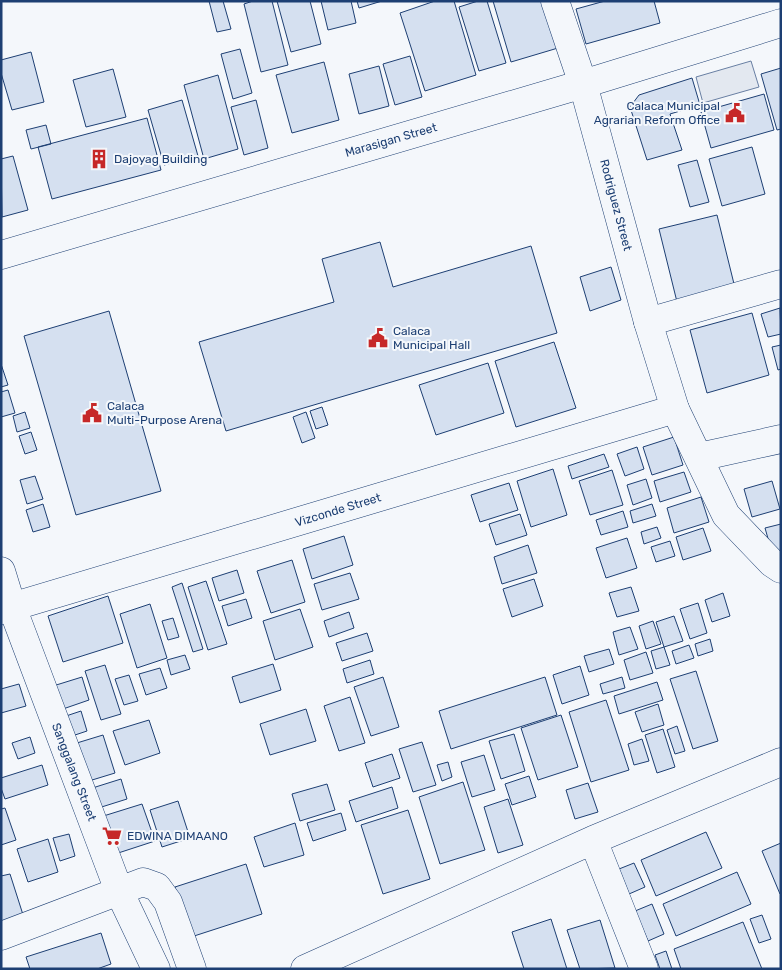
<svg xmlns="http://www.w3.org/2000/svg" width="782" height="970" viewBox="0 0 782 970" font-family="Rubik,sans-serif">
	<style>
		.parking { fill: #e3e8f0; stroke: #687fa3 }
		.building { fill: #d5e0f0; stroke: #1d3f73 }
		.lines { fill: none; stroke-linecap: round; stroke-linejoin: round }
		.minor-casing { stroke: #1d3f73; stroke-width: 29 }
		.tertiary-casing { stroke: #1d3f73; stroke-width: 29 }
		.secondary-casing { stroke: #1d3f73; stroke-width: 29 }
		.minor { stroke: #f4f7fb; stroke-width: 28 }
		.tertiary { stroke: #f4f7fb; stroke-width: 28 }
		.secondary { stroke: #f4f7fb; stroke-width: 28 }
		.labels { text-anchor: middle; stroke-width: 4; stroke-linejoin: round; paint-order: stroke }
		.poi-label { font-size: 12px; fill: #1d3f73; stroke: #f4f7fb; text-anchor: start }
		.street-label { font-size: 12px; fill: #1d3f73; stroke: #f4f7fb }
	</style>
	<rect width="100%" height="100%" fill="#f4f7fb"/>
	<path class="parking" d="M751 61 759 87 703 103 696 77Z"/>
	<path class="building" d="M209 1H223L231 29 217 32Z
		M253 1H272L288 65 261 72 244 4Z
		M277 1H310L321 44 291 52Z
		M321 1H351L356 23 328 30Z
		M357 1H382L359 8Z
		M435 1H454L476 75 425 91 400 13Z
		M478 1H487L506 63 479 71 459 7Z
		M493 1H544L558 48 511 62Z
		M605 1H654L660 23 586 44 576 9Z
		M240 49 252 93 233 99 221 54Z
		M31 52 44 102 12 110 1 73V60Z
		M410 56 422 97 395 105 383 64Z
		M324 62 339 120 292 133 276 75Z
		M379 66 389 106 359 114 349 74Z
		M781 68V129L777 130 761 74Z
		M113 69 126 117 86 127 73 80Z
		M218 75 238 149 204 159 184 85Z
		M692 78 700 105 670 114 682 150 647 160 630 107 639 95Z
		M764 94 774 130 711 148 701 112Z
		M182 100 198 156 164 165 148 110Z
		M256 100 268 148 244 155 231 107Z
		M147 118 161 170 52 199 38 147Z
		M46 125 51 144 31 149 26 130Z
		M752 147 765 194 722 206 709 159Z
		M13 156 28 210 2 217 1 159Z
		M697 160 709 202 690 207 678 165Z
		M717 215 736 292 678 306 659 229Z
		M380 242 393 287 531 246 557 333 226 431 199 342 334 302 322 259Z
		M611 267 621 300 590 311 580 277Z
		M780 308 781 334 768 337 761 314Z
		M109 311 161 491 76 515 24 336Z
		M752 313 769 375 707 393 690 330Z
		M554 342 576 408 516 427 495 361Z
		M781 345V369L778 370 772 347Z
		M488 363 504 413 436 435 419 385Z
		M1 364 8 385 1 387Z
		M8 390 15 413 1 417V392Z
		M322 407 328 425 316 429 310 411Z
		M25 412 30 428 17 432 13 416Z
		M306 412 315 438 302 443 293 417Z
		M31 432 37 450 25 454 19 436Z
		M674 437 683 465 652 475 643 447Z
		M637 447 644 469 625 476 617 454Z
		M604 454 609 467 572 479 568 466Z
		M553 469 567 515 531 527 517 481Z
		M612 470 623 505 590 515 579 481Z
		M684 472 691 492 660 502 654 481Z
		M35 476 43 499 27 504 20 480Z
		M646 479 652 498 633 505 627 485Z
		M772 481 780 509 752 517 744 489Z
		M509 483 518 510 480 522 471 495Z
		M701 497 709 522 674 533 667 508Z
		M43 504 50 527 33 532 26 510Z
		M652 504 656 516 633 523 630 511Z
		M623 511 628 527 601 535 596 520Z
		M520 514 527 535 496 545 489 524Z
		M781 524V554L773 556 765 528Z
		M657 527 661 538 644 544 641 532Z
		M703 528 711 551 683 560 676 537Z
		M344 536 353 565 312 579 303 549Z
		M627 538 637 568 606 578 596 548Z
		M670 541 675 556 656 562 651 547Z
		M528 545 537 573 502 584 494 557Z
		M292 560 305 602 271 613 257 571Z
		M237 570 244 593 219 601 212 578Z
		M350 573 359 599 322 610 314 584Z
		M534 579 543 606 512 617 503 589Z
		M206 581 227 644 208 650 188 587Z
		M182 583 203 649 193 652 172 587Z
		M631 587 639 611 617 617 609 593Z
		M723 593 730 616 712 622 705 600Z
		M108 596 123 643 63 662 48 616Z
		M246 599 252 618 228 626 222 606Z
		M698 603 707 633 690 639 680 609Z
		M150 604 167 658 137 668 120 614Z
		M300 609 313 647 275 660 263 621Z
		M349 612 354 628 329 637 324 621Z
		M674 616 683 641 664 647 656 622Z
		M173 618 179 637 168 640 162 621Z
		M653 621 661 644 646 649 639 626Z
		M630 627 638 649 619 655 613 632Z
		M367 633 373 651 342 661 336 643Z
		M710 639 713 651 698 656 695 644Z
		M689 645 694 658 676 664 672 651Z
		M664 647 670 665 656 669 651 651Z
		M609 649 614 664 589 672 584 656Z
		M646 652 653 673 630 680 624 660Z
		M185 655 190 669 171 675 167 660Z
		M370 660 374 674 347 683 343 669Z
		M273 664 281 690 240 703 232 677Z
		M105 665 121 714 101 720 85 671Z
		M580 666 589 695 562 704 553 675Z
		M160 668 167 688 146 695 139 674Z
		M696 671 718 741 693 749 670 679Z
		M129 675 138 701 124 705 115 679Z
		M82 677 89 700 60 710 53 686Z
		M383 677 399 727 371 736 354 687Z
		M545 677 557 715 451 749 439 711Z
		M622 677 625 688 603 694 600 684Z
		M657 682 663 700 619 714 614 696Z
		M19 684 26 706 1 713V689Z
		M350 697 365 743 339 751 324 706Z
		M606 700 629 770 591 782 569 712Z
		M658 704 664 725 642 732 635 712Z
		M306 709 316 741 270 755 260 724Z
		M81 711 87 731 72 736 66 716Z
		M561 715 578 767 538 780 521 728Z
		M149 720 160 753 125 765 113 731Z
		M677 726 685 751 675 754 667 730Z
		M663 729 675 767 657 773 645 735Z
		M514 734 525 771 501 779 489 741Z
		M103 735 115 773 79 784 67 746Z
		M30 737 35 753 18 759 12 743Z
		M642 739 649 761 634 765 628 744Z
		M422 742 436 785 413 792 399 749Z
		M392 754 400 778 373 787 365 763Z
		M484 755 495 790 472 797 461 762Z
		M448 762 452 777 442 781 437 765Z
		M42 765 48 785 5 799 1 788V778Z
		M529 776 536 797 512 805 505 784Z
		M121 779 127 799 92 810 86 790Z
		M463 782 485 850 440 864 419 797Z
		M588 783 598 812 575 819 566 790Z
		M327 784 335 810 300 821 292 794Z
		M392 787 398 808 356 822 349 801Z
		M508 799 523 845 498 853 484 807Z
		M178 801 190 838 162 847 150 810Z
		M142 804 155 841 109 856 97 818Z
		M5 808 16 840 1 845V809Z
		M408 810 430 879 383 894 361 825Z
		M341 813 346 830 313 841 307 823Z
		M295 823 304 855 264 867 254 837Z
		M706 832 722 868 656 896 641 860Z
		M69 834 75 856 60 861 53 838Z
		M48 839 58 872 28 882 17 849Z
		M781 843V894H780L762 851Z
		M634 863 645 887 629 894 619 869Z
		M246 864 262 914 191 937 175 887Z
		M737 872 751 904 676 936 663 904Z
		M10 874 25 921 1 928V876Z
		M652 904 664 934 648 941 635 911Z
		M762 915 771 939 759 943 750 919Z
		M551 919 567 969H524L512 932Z
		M600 920 615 968 580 969 567 930Z
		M743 922 762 969H681L674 949Z
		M101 933 111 964 97 969H30L26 957Z
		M666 951 672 969H660L655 955Z"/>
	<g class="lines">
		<defs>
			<path id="minor" d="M555 1 583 84
				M648 322 781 284
				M699 457 781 439
				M1 571 12 607 119 891 156 969
				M593 840 644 969
				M1 936 143 882 157 887 168 902 192 969
				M305 969 593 840 781 762"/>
			<path id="tertiary" d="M675 409 726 515 772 563 781 569"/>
			<path id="secondary" d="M1 255 583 84 781 23
				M1 610 675 409 648 322 583 84"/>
		</defs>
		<use href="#minor" class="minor-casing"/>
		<use href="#tertiary" class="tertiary-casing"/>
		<use href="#secondary" class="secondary-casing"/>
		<use href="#minor" class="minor"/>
		<use href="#tertiary" class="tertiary"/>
		<use href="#secondary" class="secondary"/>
	</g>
	<defs>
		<symbol id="civic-bare" viewBox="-9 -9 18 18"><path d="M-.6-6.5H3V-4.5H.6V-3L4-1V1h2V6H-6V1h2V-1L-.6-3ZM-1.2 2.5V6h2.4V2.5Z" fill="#c62828" stroke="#f4f7fb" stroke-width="2.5" paint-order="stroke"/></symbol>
		<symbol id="building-bare" viewBox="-9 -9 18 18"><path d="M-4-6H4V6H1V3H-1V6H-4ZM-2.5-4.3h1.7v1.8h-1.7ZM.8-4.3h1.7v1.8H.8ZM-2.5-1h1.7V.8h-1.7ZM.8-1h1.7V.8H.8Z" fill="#c62828" stroke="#f4f7fb" stroke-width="2.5" paint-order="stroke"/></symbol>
		<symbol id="supermarket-bare" viewBox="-9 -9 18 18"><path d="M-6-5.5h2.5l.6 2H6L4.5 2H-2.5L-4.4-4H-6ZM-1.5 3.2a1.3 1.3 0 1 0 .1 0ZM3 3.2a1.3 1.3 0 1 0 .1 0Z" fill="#c62828" stroke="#f4f7fb" stroke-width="2.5" paint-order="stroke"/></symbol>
	</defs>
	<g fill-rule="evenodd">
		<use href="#civic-bare" x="721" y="99" width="28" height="28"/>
		<use href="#building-bare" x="85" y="145" width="28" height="28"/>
		<use href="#civic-bare" x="364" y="324" width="28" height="28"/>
		<use href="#civic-bare" x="78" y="399" width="28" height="28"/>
		<use href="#supermarket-bare" x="98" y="822" width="28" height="28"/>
	</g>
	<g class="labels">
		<g class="poi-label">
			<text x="720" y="110" text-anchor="end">Calaca Municipal<tspan x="720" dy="14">Agrarian Reform Office</tspan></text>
			<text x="114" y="163">Dajoyag Building</text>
			<text x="393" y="335">Calaca<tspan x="393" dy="14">Municipal Hall</tspan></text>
			<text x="107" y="410">Calaca<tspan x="107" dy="14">Multi-Purpose Arena</tspan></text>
			<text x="127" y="840">EDWINA DIMAANO</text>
		</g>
		<g class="street-label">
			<text transform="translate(391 140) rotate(-16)" y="4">Marasigan Street</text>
			<text transform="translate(616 205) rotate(75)" y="4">Rodriguez Street</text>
			<text transform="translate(338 510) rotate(-17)" y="4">Vizconde Street</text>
			<text transform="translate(74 772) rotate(69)" y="4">Sanggalang Street</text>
		</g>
	</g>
	<rect width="782" height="970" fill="none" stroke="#1d3f73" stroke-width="5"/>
</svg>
